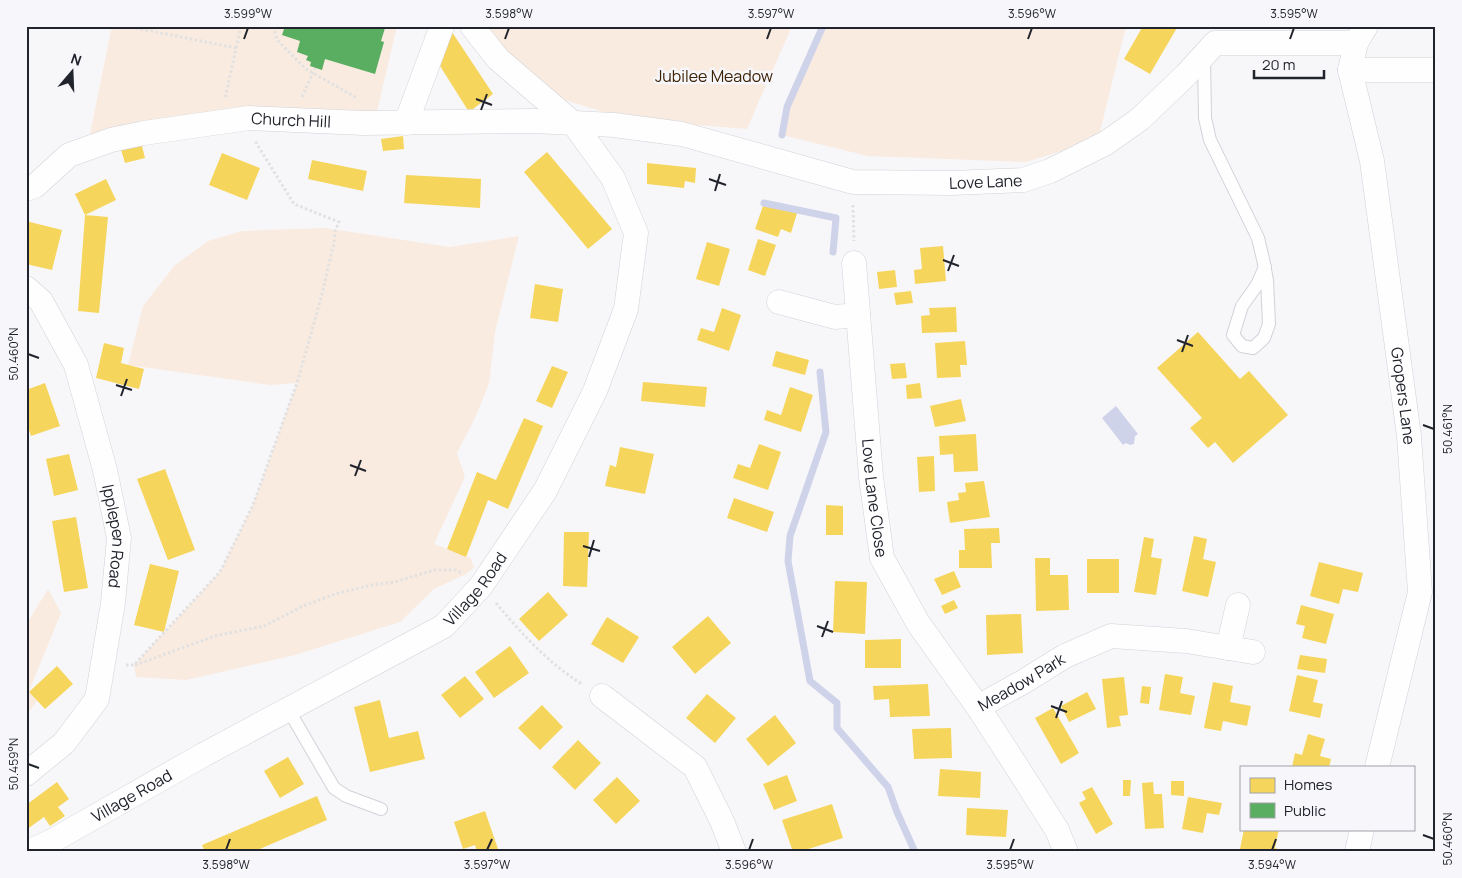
<svg xmlns="http://www.w3.org/2000/svg" width="1462" height="878" viewBox="0 0 1462 878" font-family="Manrope,sans-serif">
	<style>
		.green { fill: #faebe0 }
		.water { fill: #cfd3e9 }
		.homes { fill: #f6d55c }
		.public { fill: #5aae61 }
		.lines { fill: none; stroke-linecap: round; stroke-linejoin: round }
		.stream { stroke: #cfd3e9; stroke-width: 7 }
		.lane-casing { stroke: #d1d2d8; stroke-width: 14 }
		.street-casing { stroke: #d1d2d8; stroke-width: 25 }
		.path { stroke: #e1e1e2; stroke-width: 3; stroke-dasharray: 2.5 2.5; stroke-linecap: butt }
		.lane { stroke: #fefefe; stroke-width: 12 }
		.street { stroke: #fefefe; stroke-width: 24 }
		.ticks { fill: none; stroke: #22242d; stroke-width: 2 }
		.labels { text-anchor: middle; stroke-width: 5; stroke-linejoin: round; paint-order: stroke }
		.park-label { font-size: 16px; fill: #3d2204; stroke: #f6f6fb }
		.street-label { font-size: 16px; fill: #22242d; stroke: #f6f6fb }
		.neatline { fill: none; stroke: #22242d; stroke-width: 2 }
		.ticks-label { font-size: 12px; text-anchor: middle; fill: #22242d }
	</style>
	<rect width="100%" height="100%" fill="#f7f7fa"/>
	<path class="green" d="M112 26H397L375 120 222 113 90 134Z
		M484 26H792L747 129 660 122 610 114 562 99 512 61Z
		M823 26H1126L1098 140 1026 162 868 156 782 135 787 107Z
		M325 228 450 247 519 236 495 332 489 384 474 420 457 453 465 477 434 544 471 558 474 568 466 574 434 589 400 622 295 655 186 680 136 677 134 665 220 572 253 505 297 383 270 385 128 365 143 306 175 265 208 241 242 231Z
		M48 589 61 613 29 691 37 701 26 715V625Z"/>
	<path class="water" d="M1116 406 1138 434 1135 436 1134 444 1130 445 1126 443 1123 445 1102 418Z"/>
	<path class="homes" d="M448 26 493 94 469 112 435 58Z
		M1143 26H1178L1150 74 1124 59Z
		M403 136 404 149 383 151 381 139Z
		M140 138 145 158 125 163 119 143Z
		M547 152 612 229 588 249 524 172Z
		M222 153 260 168 247 200 209 185Z
		M312 160 367 171 363 191 308 179Z
		M647 163 696 168 695 183 685 181 684 188 647 184Z
		M406 175 481 179 480 208 404 203Z
		M106 179 116 200 85 215 75 194Z
		M764 203 797 213 791 233 781 229 778 237 755 229Z
		M85 215 108 217 99 313 78 311Z
		M26 221 62 230 52 270 26 264Z
		M758 239 776 245 765 276 748 270Z
		M707 242 730 249 719 286 696 279Z
		M943 246 946 281 915 284 914 270 922 269 920 248Z
		M895 270 897 287 879 289 877 272Z
		M535 284 563 289 558 322 530 318Z
		M911 291 913 303 896 305 894 293Z
		M956 307 957 332 922 333 921 316 930 315 929 308Z
		M722 308 741 315 729 351 697 340 701 328 714 332Z
		M1198 332 1240 379 1249 371 1288 415 1233 463 1215 442 1208 448 1190 428 1202 418 1157 368Z
		M965 341 967 365H960L961 377 937 378 935 343Z
		M104 343 124 348 121 363 144 369 139 389 96 378Z
		M776 351 809 360 805 375 772 366Z
		M905 363 907 378 892 379 890 364Z
		M552 366 568 372 552 408 536 401Z
		M643 382 707 387 705 407 641 401Z
		M45 383 60 426 31 436 26 421V390Z
		M920 383 922 398 907 399 906 385Z
		M790 387 813 395 801 432 764 420 767 410 781 415Z
		M961 399 966 421 935 427 930 406Z
		M524 418 543 426 508 509 488 500 466 557 447 549 477 472 496 480Z
		M976 434 978 471 954 472 953 454 940 455 939 436Z
		M759 444 781 452 768 490 733 478 738 464 750 468Z
		M620 447 654 454 645 494 605 486 610 465 616 467Z
		M69 454 78 490 54 496 46 459Z
		M934 456 935 491 919 492 917 457Z
		M165 469 195 550 168 560 137 479Z
		M984 481 990 517 950 523 947 502 959 500 958 493 966 492 965 483Z
		M734 498 774 512 767 532 727 518Z
		M826 505 843 506V535H826Z
		M76 517 88 588 64 592 52 521Z
		M999 528 1000 543H991L992 568H959V550H965L964 529Z
		M564 532H589L587 587 563 586Z
		M1194 536 1207 539 1203 559 1216 562 1208 597 1182 591Z
		M1144 537 1154 539 1151 557 1162 559 1156 595 1134 592Z
		M1035 558H1050V575H1068L1069 610 1036 611Z
		M1087 559H1119V593H1087Z
		M1319 562 1363 573 1358 592 1343 589 1339 604 1310 596Z
		M150 564 179 571 164 632 134 625Z
		M954 571 961 587 942 595 934 579Z
		M835 581 867 582 865 634 833 632Z
		M548 592 568 615 539 641 519 619Z
		M954 600 958 608 945 614 941 606Z
		M1301 605 1334 614 1326 644 1302 638 1305 626 1296 624Z
		M1021 614 1023 653 987 655 986 615Z
		M708 616 731 643 695 674 672 647Z
		M607 617 639 637 623 663 591 644Z
		M901 639V668H865V640Z
		M510 646 529 673 494 698 475 672Z
		M1300 655 1327 659 1325 673 1297 669Z
		M57 666 73 684 45 709 29 692Z
		M1165 674 1183 677 1180 693 1195 696 1191 715 1159 710Z
		M1297 675 1318 680 1313 702 1323 704 1320 718 1289 711Z
		M465 676 484 699 460 718 441 695Z
		M1124 677 1128 715 1119 716 1121 726 1107 728 1102 679Z
		M1213 682 1233 686 1230 702 1251 706 1247 726 1223 721 1221 731 1204 728Z
		M928 684 930 716 890 717 889 699 874 700 873 686Z
		M1142 686 1151 687 1149 704 1140 703Z
		M1087 692 1096 709 1069 722 1061 706Z
		M707 694 736 718 715 743 686 718Z
		M380 700 389 738 418 731 425 759 370 772 354 707Z
		M542 705 563 727 540 750 518 728Z
		M1053 708 1079 753 1061 764 1035 718Z
		M775 715 796 743 768 766 746 739Z
		M951 728 952 758 914 759 912 729Z
		M1308 734 1325 739 1320 756 1331 759 1329 767H1292L1295 753 1302 755Z
		M578 740 601 763 575 790 552 767Z
		M288 757 304 784 280 798 264 771Z
		M940 769 981 772 980 798 938 796Z
		M787 775 797 801 774 810 763 784Z
		M617 777 640 801 616 824 593 800Z
		M1123 780H1131L1130 796H1123Z
		M1171 781H1184V796L1171 795Z
		M57 782 69 799 58 807 65 816 50 826 44 817 26 830V805Z
		M1153 782 1154 794H1162L1164 828 1145 829 1142 783Z
		M1092 787 1113 824 1096 834 1079 803 1086 799 1082 792Z
		M317 796 327 820 253 852H205L202 845Z
		M1188 797 1222 803 1219 815 1207 813 1203 833 1182 829Z
		M832 804 843 838 799 852H793L782 820Z
		M967 808 1008 810 1006 837 966 835Z
		M485 811 499 852H477L475 845 463 849 454 822Z
		M1244 829H1279L1275 848 1286 852H1253L1240 849Z
		M1027 849V852H991V850Z"/>
	<path class="public" d="M285 26H380L385 28 381 41 384 42 375 74 325 59 322 70 310 66 311 62 306 60 308 56 297 52 300 41 282 35Z"/>
	<g class="lines">
		<path class="stream" d="M782 135 787 107 823 26
			M764 203 836 218 833 252
			M820 372 826 432 790 536 788 561 810 681 837 703V728L888 787 897 812 915 852"/>
		<defs>
			<path id="lane" d="M1204 57 1205 118 1210 140 1258 238 1263 259 1267 280 1269 324 1264 338 1253 348 1242 346 1233 335 1242 306 1257 285 1265 267
				M288 709 334 788 346 796 381 809"/>
			<g id="street">
				<path id="s1" d="M1366 26 1356 43 1350 70 1372 161 1409 436 1420 592 1377 767"/>
				<path d="M1350 70H1436"/>
				<path d="M406 123 442 26"/>
				<path id="s2" d="M26 189 35 186 69 155 111 140 144 133 249 118 363 123 534 121 614 125 682 134 853 182 952 183 1023 180 1050 171 1106 143 1140 119 1186 75 1215 43H1356"/>
				<path id="s3" d="M854 263 871 477 882 558 918 623 978 707 1015 764 1057 830 1066 852"/>
				<path id="s4" d="M26 288 41 301 76 365 105 470 119 538 113 603 97 699 64 743 26 774"/>
				<path d="M779 302 835 317 858 315"/>
				<path d="M1228 648 1238 605"/>
				<path d="M602 696 695 767 722 821 734 852"/>
				<path id="s5" d="M978 707 1023 682 1065 656 1111 636 1186 641 1253 652"/>
				<path id="s6" d="M28 852 52 841 203 755 444 626 481 586 545 491 595 391 626 309 636 233 613 178 574 124 498 59 472 26"/>
				<path d="M1357 852 1362 829"/>
			</g>
		</defs>
		<use href="#lane" class="lane-casing"/>
		<use href="#street" class="street-casing"/>
		<path class="path" d="M126 26 236 48 225 99
			M275 26V33L277 40 306 69 357 98
			M236 48 241 26
			M302 97 315 68
			M853 205 854 241
			M496 603C522 634 548 663 582 684
			M126 665H134L220 572 253 505 297 383 321 298 334 243 335 231 339 222 294 204 255 141
			M135 665 215 636 264 626 303 606 335 594 372 585 395 582 434 570H456L462 573"/>
		<use href="#lane" class="lane"/>
		<use href="#street" class="street"/>
	</g>
	<path class="ticks" d="M244 39 248 28M505 39 509 28M767 39 771 28M1028 39 1032 28M1290 39 1294 28M476 99 492 105M481 110 487 94M709 179 726 185M715 191 720 174M943 260 959 266M948 271 954 255M1177 340 1193 346M1182 352 1188 335M28 354 39 358M116 385 132 390M121 396 127 379M1423 425 1434 429M350 465 366 471M355 476 361 460M583 546 600 551M589 557 594 540M817 626 833 632M822 637 828 621M1051 706 1067 712M1056 718 1062 701M28 764 39 768M1423 835 1434 839M226 850 230 839M487 850 492 839M749 850 753 839M1010 850 1014 839M1272 850 1276 839"/>
	<g class="labels">
		<g class="park-label">
			<text x="714" y="82">Jubilee Meadow</text>
		</g>
		<g class="street-label">
			<text dy="6" stroke="none"><textPath href="#s2" startOffset="282">Church Hill</textPath></text>
			<text dy="6" stroke="none"><textPath href="#s2" startOffset="984">Love Lane</textPath></text>
			<text dy="6" stroke="none"><textPath href="#s1" startOffset="378">Gropers Lane</textPath></text>
			<text dy="6" stroke="none"><textPath href="#s3" startOffset="236">Love Lane Close</textPath></text>
			<text dy="6" stroke="none"><textPath href="#s4" startOffset="269">Ipplepen Road</textPath></text>
			<text dy="6" stroke="none"><textPath href="#s6" startOffset="522">Village Road</textPath></text>
			<text dy="6" stroke="none"><textPath href="#s5" startOffset="50">Meadow Park</textPath></text>
			<text dy="6" stroke="none"><textPath href="#s6" startOffset="118">Village Road</textPath></text>
		</g>
	</g>
	<rect width="1462" height="878" fill="none" stroke="#f6f6fb" stroke-width="55"/>
	<rect x="1240" y="766" width="175" height="65" fill="#f6f6fb" stroke="#a1a2a9"/>
	<rect x="1250" y="778" width="25" height="15" fill="#f6d55c" stroke="#a1a2a9"/>
	<text x="1284" y="790" font-size="15" fill="#22242d">Homes</text>
	<rect x="1250" y="803" width="25" height="15" fill="#5aae61" stroke="#a1a2a9"/>
	<text x="1284" y="816" font-size="15" fill="#22242d">Public</text>
	<g transform="translate(72 72) rotate(19)" stroke="#f6f6fb" stroke-width="4" paint-order="stroke">
	<path d="M0-4L9 19L0 12L-9 19Z" fill="#22242d"/>
	<text y="-8" font-size="14" font-weight="bold" text-anchor="middle" fill="#22242d">N</text>
	</g>
	<path d="M1254 70v8h70v-8" fill="none" stroke="#22242d" stroke-width="2.5"/>
	<text x="1262" y="70" font-size="15" fill="#22242d" stroke="#f6f6fb" stroke-width="4" paint-order="stroke">20 m</text>
	<rect x="28" y="28" width="1406" height="822" class="neatline"/>
	<g class="ticks-label">
		<text x="248" y="18">3.599°W</text>
		<text x="509" y="18">3.598°W</text>
		<text x="771" y="18">3.597°W</text>
		<text x="1032" y="18">3.596°W</text>
		<text x="1294" y="18">3.595°W</text>
		<text transform="translate(14 354) rotate(-90)" y="4">50.460°N</text>
		<text transform="translate(1448 429) rotate(-90)" y="4">50.461°N</text>
		<text transform="translate(14 764) rotate(-90)" y="4">50.459°N</text>
		<text transform="translate(1448 839) rotate(-90)" y="4">50.460°N</text>
		<text x="226" y="869">3.598°W</text>
		<text x="487" y="869">3.597°W</text>
		<text x="749" y="869">3.596°W</text>
		<text x="1010" y="869">3.595°W</text>
		<text x="1272" y="869">3.594°W</text>
	</g>
</svg>
